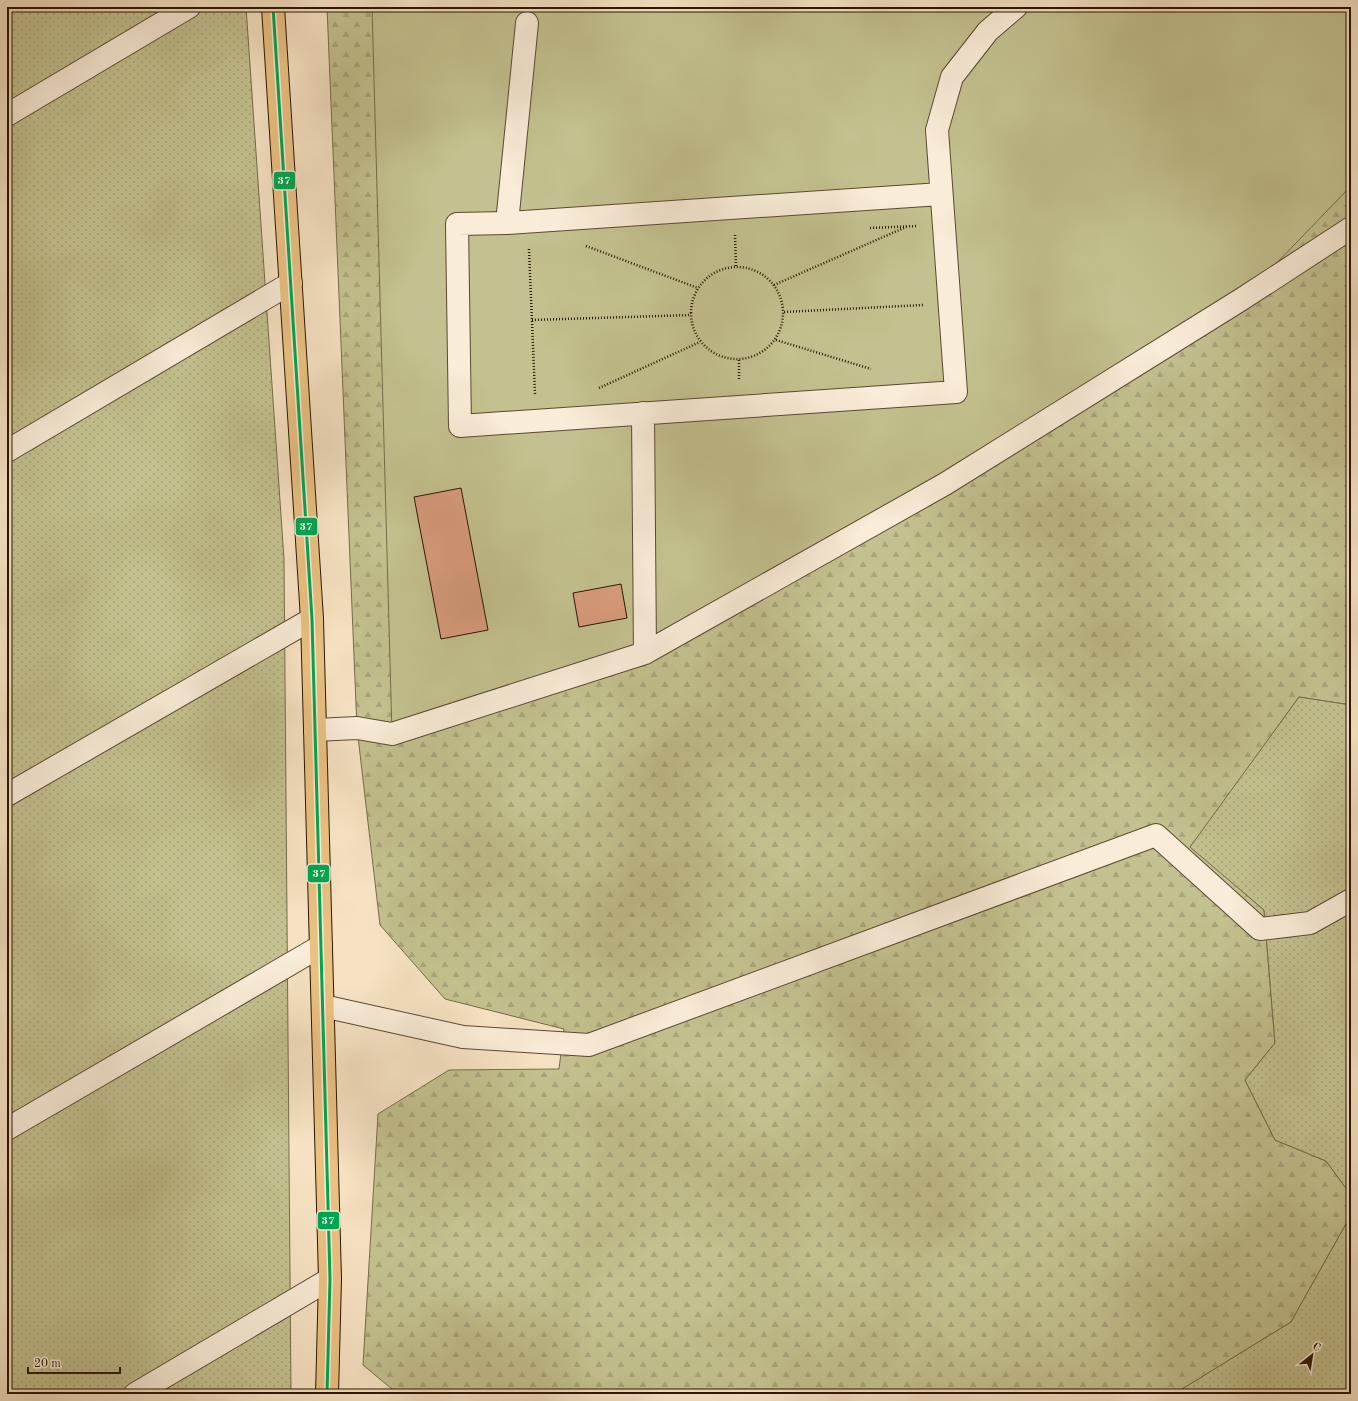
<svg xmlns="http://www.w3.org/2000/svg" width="1358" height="1401" viewBox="0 0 1358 1401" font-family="'Old Standard TT',serif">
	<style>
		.forest { fill: url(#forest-firs); stroke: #766c49 }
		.garden { fill: url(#garden-dots); stroke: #766c49 }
		.pitch { fill: #c3c18f; stroke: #766c49 }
		.building { fill: #d79b7c; stroke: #281603 }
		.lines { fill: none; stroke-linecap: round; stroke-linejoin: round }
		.minor-casing { stroke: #5c4933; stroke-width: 24 }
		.major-casing { stroke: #281603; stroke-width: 24 }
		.path { stroke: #281603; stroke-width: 2.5; stroke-dasharray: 1 2; stroke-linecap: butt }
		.minor { stroke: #f9ecd8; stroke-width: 22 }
		.major { stroke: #ebc182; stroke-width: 22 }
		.bus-1-casing { stroke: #f9ecd8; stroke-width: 6 }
		.bus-1 { stroke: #00a651; stroke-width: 3 }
		.line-badge { stroke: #f9ecd8; stroke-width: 1.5 }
		.badge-label { font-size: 11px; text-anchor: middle; font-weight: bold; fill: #fff }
	</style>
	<defs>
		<pattern id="forest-firs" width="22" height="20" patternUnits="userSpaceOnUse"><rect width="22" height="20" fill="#c3c18f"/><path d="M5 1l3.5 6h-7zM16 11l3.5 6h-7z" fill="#a8a57a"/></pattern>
		<pattern id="garden-dots" width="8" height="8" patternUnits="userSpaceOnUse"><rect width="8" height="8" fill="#c3c18f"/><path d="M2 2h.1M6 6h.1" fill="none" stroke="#a8a57a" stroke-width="1.8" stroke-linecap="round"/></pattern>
	</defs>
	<rect width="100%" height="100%" fill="#f6e2c3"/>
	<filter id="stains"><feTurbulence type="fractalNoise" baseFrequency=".005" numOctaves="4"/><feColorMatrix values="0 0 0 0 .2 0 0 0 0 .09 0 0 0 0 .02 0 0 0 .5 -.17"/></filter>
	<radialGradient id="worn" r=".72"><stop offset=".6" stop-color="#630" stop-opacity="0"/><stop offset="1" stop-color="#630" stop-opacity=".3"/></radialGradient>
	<path class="forest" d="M327 7H397L1351 125V705L1299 697 1191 847 1264 910 1275 1043 1245 1080 1275 1140 1326 1161 1351 1195V1215L1291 1322 1174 1394H398L363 1365 378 1114 449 1070 559 1069 564 1029 445 999 380 925 357 728Z"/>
	<path class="garden" d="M7 7H246L284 559 291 1394H7Z
		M1299 697 1351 705V1195L1326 1161 1275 1140 1245 1080 1275 1043 1264 910 1190 847Z
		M1351 1215V1394H1174L1291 1322Z"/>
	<path class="pitch" d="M372 7H1351V186L1242 299 645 653 392 734Z"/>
	<path class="building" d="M461 488 488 630 441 639 414 497Z
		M621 584 627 618 579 627 573 593Z"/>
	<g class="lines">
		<defs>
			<path id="minor" d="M7 115 189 7
				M941 194 507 223 457 224 460 426 956 392 937 130 952 77 988 31 1016 7
				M507 223 527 23
				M643 413 645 653
				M7 451 291 283
				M315 730 357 728 392 734 645 653 945 484 1242 299 1351 228
				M7 795 312 619
				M323 1006 463 1037 589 1045 1156 835 1260 929 1310 923 1351 900
				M7 1129 321 946
				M135 1394 330 1279"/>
			<path id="major" d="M273 7 312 619 330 1279 327 1394"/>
		</defs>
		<use href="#minor" class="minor-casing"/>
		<use href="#major" class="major-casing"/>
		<path class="path" d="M870 228 917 226
			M735 235 736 267
			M586 246 698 288
			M529 249 535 394
			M691 313a46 46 0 1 1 92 0a46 46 0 1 1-92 0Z
			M774 285 906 227
			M784 312 923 305
			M532 320 691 315
			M776 340 871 369
			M739 360V380
			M599 388 700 342"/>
		<use href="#minor" class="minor"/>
		<use href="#major" class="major"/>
		<defs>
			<path id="bus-1" d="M273 7 312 619 330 1279 327 1394"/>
		</defs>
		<use href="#bus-1" class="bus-1-casing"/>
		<use href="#bus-1" class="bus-1"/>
	</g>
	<g class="line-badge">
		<rect x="273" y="171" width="23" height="19" rx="4" fill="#00a651"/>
		<rect x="295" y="517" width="23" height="19" rx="4" fill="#00a651"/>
		<rect x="307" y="864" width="23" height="19" rx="4" fill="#00a651"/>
		<rect x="317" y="1211" width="23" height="19" rx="4" fill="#00a651"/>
	</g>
	<g class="badge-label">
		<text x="284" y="184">37</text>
		<text x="306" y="530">37</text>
		<text x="319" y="877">37</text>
		<text x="328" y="1224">37</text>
	</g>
	<rect width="1358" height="1401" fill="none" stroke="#f6e2c3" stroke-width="24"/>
	<rect x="8" y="8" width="1342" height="1385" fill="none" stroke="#281603" stroke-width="2"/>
	<rect x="12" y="12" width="1334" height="1377" fill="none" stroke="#281603"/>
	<g transform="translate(1312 1355) rotate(30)" stroke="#f9ecd8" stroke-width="3" paint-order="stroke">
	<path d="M0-3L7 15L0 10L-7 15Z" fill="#281603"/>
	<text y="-6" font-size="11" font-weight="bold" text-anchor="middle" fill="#281603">С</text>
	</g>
	<path d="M28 1367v6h92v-6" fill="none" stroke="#281603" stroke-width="2"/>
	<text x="34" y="1367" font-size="12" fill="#281603" stroke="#f9ecd8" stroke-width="3" paint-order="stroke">20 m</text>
	<rect width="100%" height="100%" filter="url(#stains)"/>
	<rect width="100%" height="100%" fill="url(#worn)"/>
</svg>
